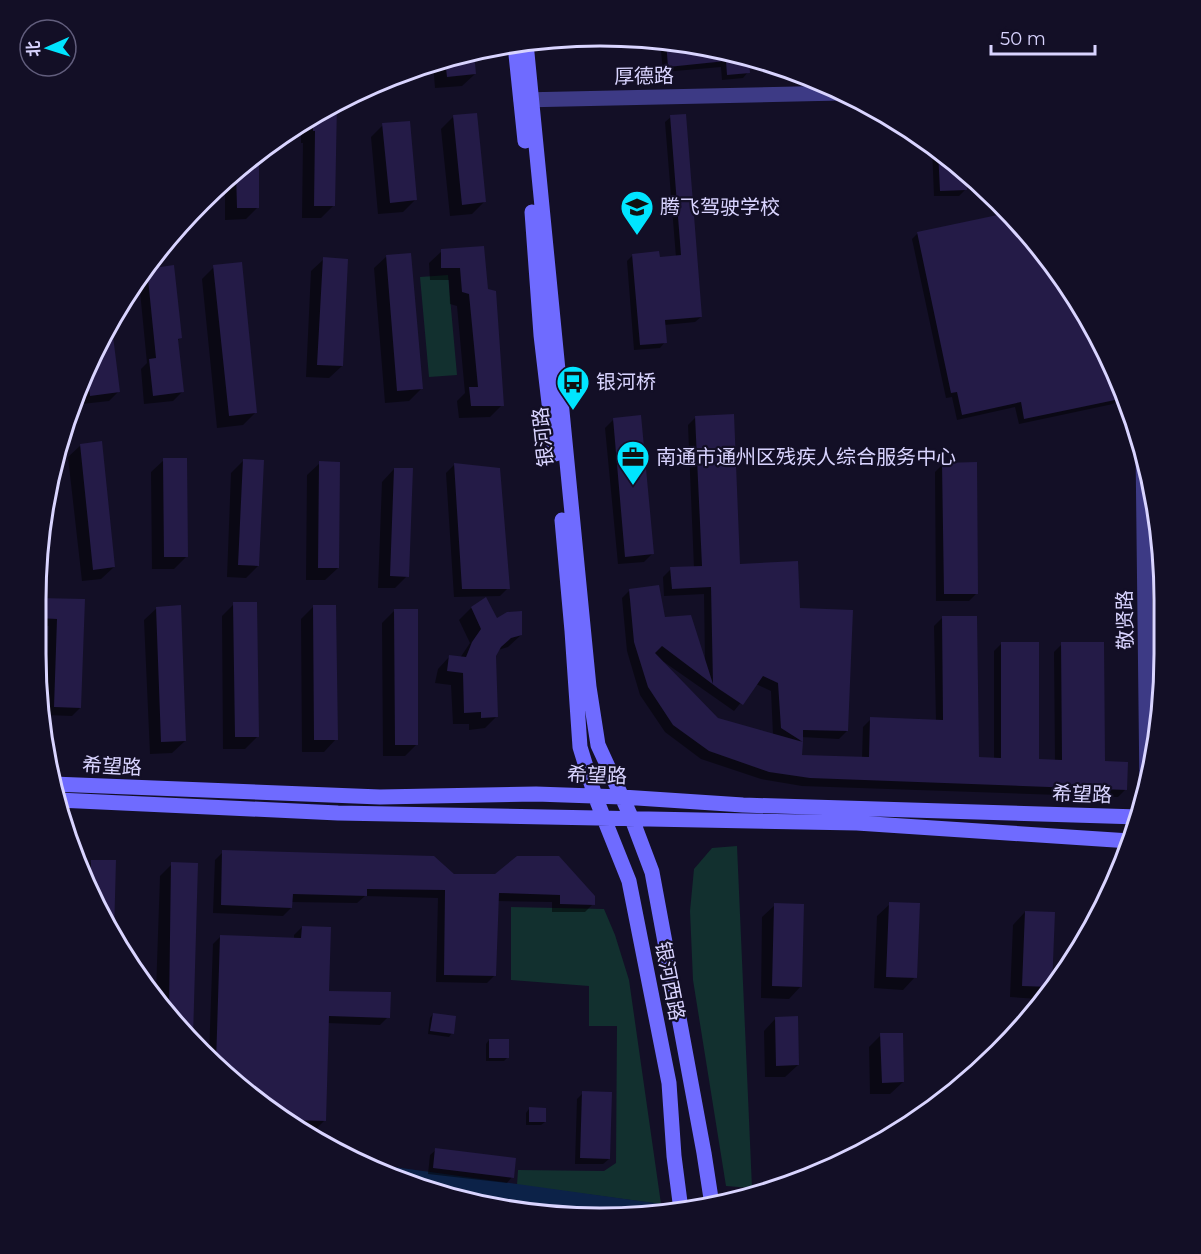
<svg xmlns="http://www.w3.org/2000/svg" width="1201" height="1254" viewBox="0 0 1201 1254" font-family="Montserrat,'Noto Sans SC',sans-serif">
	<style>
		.green { fill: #12302f }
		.water { fill: #0c2248 }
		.shadow { fill: #0007; fill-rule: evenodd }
		.building { fill: #241b47 }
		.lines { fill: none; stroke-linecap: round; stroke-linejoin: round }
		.street { stroke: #3d3a85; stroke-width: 15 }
		.secondary { stroke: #6f6bff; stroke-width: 15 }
		.labels { text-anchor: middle; stroke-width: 4.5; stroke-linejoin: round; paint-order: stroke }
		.street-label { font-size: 20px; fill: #d9d4ff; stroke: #130f26 }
		.poi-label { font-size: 20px; fill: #d9d4ff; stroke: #130f26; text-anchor: start }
		.rim { fill: none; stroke: #d9d4ff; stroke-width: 3 }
	</style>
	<rect width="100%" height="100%" fill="#130f26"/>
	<path class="green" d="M448 275 457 375 429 377 420 277Z
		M737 846 752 1188 726 1186 693 980 690 911 694 869 712 848Z
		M511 907 604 909 615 935 629 980 661 1204 517 1185 518 1170 604 1171 616 1163 617 1026H589V986L511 980Z"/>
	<path class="water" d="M365 1163 661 1204H712L638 1217 526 1213 419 1188Z"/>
	<path class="shadow" d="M660 40 674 41 747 58 748 72 743 78 722 80 721 67 663 72Z
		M473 52 475 74 462 86 435 88 433 63 454 55Z
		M408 73 396 86 376 88 375 85Z
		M335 104 333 206 321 218H302L303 143H301V125Z
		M453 117 484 202 472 214 450 216 441 129Z
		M671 117 701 317 695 322 664 325 665 342 660 348 634 350 627 261 633 255 658 259 676 257 665 122Z
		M383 125 415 200 403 212 378 214 371 137Z
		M932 147 964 170 965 190 959 196H934Z
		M258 152V207L246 219 225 220V182Z
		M1008 214 1048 257 1107 351 1119 398 1113 404 1019 424 1015 407 957 420 952 397 946 398 912 239 918 233Z
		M442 251 486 290 502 405 490 417 459 418 457 401 465 393 457 306 450 304 449 280H430L429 263Z
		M387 256 421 389 409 401 385 403 374 268Z
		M324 259 342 366 329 378 306 377 311 271Z
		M214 267 255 413 243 425 217 428 202 279Z
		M148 269 180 338 177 341 182 392 173 401 144 404 141 369 147 363 139 281Z
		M111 320 118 392 109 401 82 404 80 389Z
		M696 417 739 565 798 609 847 731 839 739 801 737 800 743 801 756 862 759 863 727 871 719 936 721 934 626 942 618 977 758 994 759V651L1002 643 1037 760 1055 761 1054 652 1062 644 1103 762 1126 789 1118 797 802 786 761 779 701 759 665 732 640 695 627 651 622 598 630 590 664 618 705 661 704 594 664 596 663 577 671 569 694 568 688 425ZM664 662 734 711 756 684 771 691 773 735 718 719 663 663Z
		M613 420 652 554 644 562 618 564 605 428Z
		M81 445 114 567 101 579 82 581 68 457Z
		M164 460 187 556 174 569H152L151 472Z
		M244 460 258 566 246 578 227 577 231 473Z
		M320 463 338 568 325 580H306L307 475Z
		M943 464 977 593 969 601H936L935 472Z
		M454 465 508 588 500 596 454 597 446 473Z
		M394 469 407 576 395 588H378L382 482Z
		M40 551 42 567 39 570Z
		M38 599 83 601 80 708 72 716 46 715 49 626H37Z
		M234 604 258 736 245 749H223L222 616Z
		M313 607 336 739 324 752H302L301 619Z
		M157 608 185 741 172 753 150 754 144 620Z
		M471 608 496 620 521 635 508 647 498 650 494 656 497 716 485 728 469 730V724H453L451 685 435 683 438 669 450 656 460 658 470 643 459 620Z
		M395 610 417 744 405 756H383L382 623Z
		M223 852 454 876H495L593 904 585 912H552V902L497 901 495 975 487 983 436 982 438 898 365 896 357 903 291 902V908L283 916 213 913 215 860Z
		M92 861 114 862 112 931 81 873Z
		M172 864 191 1035 158 998V992H156L160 876Z
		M890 904 915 977 903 990 874 988 877 916Z
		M775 905 801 986 789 999 761 998 762 917Z
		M1025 912 1051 986 1039 999 1010 997 1013 925Z
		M302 927 328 992 388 1017 380 1025 327 1023 324 1121 316 1129 298 1128 228 1078 209 1056 213 944 221 936 294 939V935Z
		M433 1014 452 1033 449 1037 428 1034 430 1018Z
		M776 1018 798 1065 785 1077H765L764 1031Z
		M881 1035 903 1082 890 1094H870L869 1047Z
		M489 1040 507 1058 504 1061H486V1044Z
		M990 1049H996L978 1068 977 1062Z
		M583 1093 609 1159 603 1164H575L577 1099Z
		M529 1109 545 1122 541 1125H526V1113Z
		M436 1150 512 1177 507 1183 428 1174 430 1155Z"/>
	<path class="building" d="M666 41 749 58 750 73 727 75 726 61 668 67Z
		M474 52 476 74 447 77 445 59Z
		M337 103 335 206H314L315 131H313V118Z
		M477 113 486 202 462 205 453 115Z
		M686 114 702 317 665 320 667 343 640 345 632 254 659 251 660 257 681 255 670 115Z
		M410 121 417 200 390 203 382 123Z
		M259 151V208H237L236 172Z
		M938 151 966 171 967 190 940 191Z
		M1007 213 1048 257 1107 351 1115 372 1120 399 1024 419 1021 402 962 415 957 392 951 393 917 232Z
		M484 246 488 289 496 291 504 406H471L469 387H478L469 294 462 292 460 268H441V249Z
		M411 253 423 389 397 391 386 255Z
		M323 257 348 259 343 366 317 365Z
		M242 262 257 413 229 416 213 265Z
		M174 265 182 338 178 339 184 392 153 396 149 359 156 358 147 269Z
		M111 320 120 392 90 396 87 372Z
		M734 414 740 564 798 561 800 608 853 610 848 731 803 730V742L781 728 778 683 763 676 743 705 719 689 662 646 655 653 718 718 803 742 802 755 869 757 870 717 943 720 942 616H977L979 757 1001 758V642H1039V759L1062 760 1061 642H1104L1105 761 1128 762 1127 790 810 778 769 772 709 751 673 725 648 687 634 642 629 589 659 585 665 617 691 615 713 684 711 587 672 589 670 567 702 566 695 416Z
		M641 415 654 554 625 557 613 418Z
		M102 441 115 567 93 570 80 444Z
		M163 458H187L188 557H164Z
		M243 459 264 460 259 566 238 565Z
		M319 461 340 462 339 568H318Z
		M977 462 978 594H944L942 463Z
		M454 463 500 468 510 589H462Z
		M394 468H413L409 577 390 576Z
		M486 597 497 618 507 612 522 611V635L511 638 501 647 496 656 498 717 481 718V712L464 713 463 673 447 671 449 655 466 657 472 642 481 629 471 607Z
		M38 598 85 599 81 708 54 707 57 619 37 618Z
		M233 602H257L259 737H235Z
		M181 605 186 741 161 742 156 607Z
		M313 605H336L338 740H314Z
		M394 609H418V745H395Z
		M222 850 434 856 454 874H495L517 856H559L595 896V905L560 904V895L499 893 496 976 444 975 445 890 367 889V896L293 894 292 908 221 905Z
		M91 860H116L114 934 90 891Z
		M171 862 198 863 193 1038 169 1010Z
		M889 902 920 903 917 978 886 977Z
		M774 903 804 904 802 987 772 986Z
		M1025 911 1055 912 1052 987 1022 986Z
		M302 926 331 927 329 991 391 992 390 1018 329 1016 326 1121 287 1120 228 1078 216 1064 220 935 301 938Z
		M433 1013 456 1016 454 1034 430 1031Z
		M798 1016 799 1065 776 1066 775 1017Z
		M880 1033H903L904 1082 882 1083Z
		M489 1039H509V1058H489Z
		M582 1091 612 1092 610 1159 580 1158Z
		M529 1107 546 1108V1122H529Z
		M435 1148 516 1158 514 1178 433 1168Z"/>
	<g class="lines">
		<path class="street" d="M521 100 841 93
			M1143 448 1147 791"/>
		<path class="secondary" d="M526 43 589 687 598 745 632 819 652 872 704 1153 712 1205
			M515 45 525 141
			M532 212 541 335 555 454
			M562 520 572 631 580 747 595 796 629 881 669 1083 674 1156 681 1210
			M53 784 380 797 536 794 622 797 743 805 1139 817
			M58 800 338 813 857 823 1130 841"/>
	</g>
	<defs>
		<symbol id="school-pin" viewBox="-11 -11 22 30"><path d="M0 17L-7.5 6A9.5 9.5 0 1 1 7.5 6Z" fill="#00e5ff" stroke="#130f26"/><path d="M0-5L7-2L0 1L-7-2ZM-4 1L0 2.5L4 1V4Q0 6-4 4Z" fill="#111"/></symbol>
		<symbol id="bus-pin" viewBox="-11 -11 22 30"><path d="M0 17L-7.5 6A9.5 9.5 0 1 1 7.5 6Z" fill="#00e5ff" stroke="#130f26"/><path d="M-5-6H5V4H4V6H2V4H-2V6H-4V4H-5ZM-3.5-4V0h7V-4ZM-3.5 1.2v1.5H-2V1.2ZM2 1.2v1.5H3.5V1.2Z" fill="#111"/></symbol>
		<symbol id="office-pin" viewBox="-11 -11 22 30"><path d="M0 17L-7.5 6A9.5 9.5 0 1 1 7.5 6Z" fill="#00e5ff" stroke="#130f26"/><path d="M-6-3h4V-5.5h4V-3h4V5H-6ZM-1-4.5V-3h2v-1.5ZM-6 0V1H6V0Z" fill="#111"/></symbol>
	</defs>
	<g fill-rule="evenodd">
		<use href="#school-pin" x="618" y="188" width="38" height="52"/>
		<use href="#bus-pin" x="554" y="363" width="38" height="52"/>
		<use href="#office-pin" x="614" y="438" width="38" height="52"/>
	</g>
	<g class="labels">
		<g class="street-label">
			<text transform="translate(644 76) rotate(-1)" y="7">厚德路</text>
			<text transform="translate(543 437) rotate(-96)" y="7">银河路</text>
			<text transform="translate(1125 620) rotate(-91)" y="7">敬贤路</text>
			<text transform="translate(112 766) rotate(3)" y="7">希望路</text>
			<text transform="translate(597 775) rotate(2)" y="7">希望路</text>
			<text transform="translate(1082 794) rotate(2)" y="7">希望路</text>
			<text transform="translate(670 981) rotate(79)" y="7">银河西路</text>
		</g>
		<g class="poi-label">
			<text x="660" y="214">腾飞驾驶学校</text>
			<text x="596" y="389">银河桥</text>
			<text x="656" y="464">南通市通州区残疾人综合服务中心</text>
		</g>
	</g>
	<path d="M0 0H1201V1254H0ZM600 46H600A554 554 0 0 1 1154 600V654A554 554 0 0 1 600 1208H600A554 554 0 0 1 46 654V600A554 554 0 0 1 600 46Z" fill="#130f26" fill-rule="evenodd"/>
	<path class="rim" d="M600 46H600A554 554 0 0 1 1154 600V654A554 554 0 0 1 600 1208H600A554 554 0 0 1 46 654V600A554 554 0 0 1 600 46Z"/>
	<g transform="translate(48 48) rotate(267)"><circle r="28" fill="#130f26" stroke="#625e7d" stroke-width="1.5"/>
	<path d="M0-4.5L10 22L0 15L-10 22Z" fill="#00e5ff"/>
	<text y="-9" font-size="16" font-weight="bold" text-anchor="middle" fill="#d9d4ff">北</text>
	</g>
	<path d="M991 45v9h104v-9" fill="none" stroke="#d9d4ff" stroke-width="3"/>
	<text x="1000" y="45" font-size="18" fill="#d9d4ff" stroke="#130f26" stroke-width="4.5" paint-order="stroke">50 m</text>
</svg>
